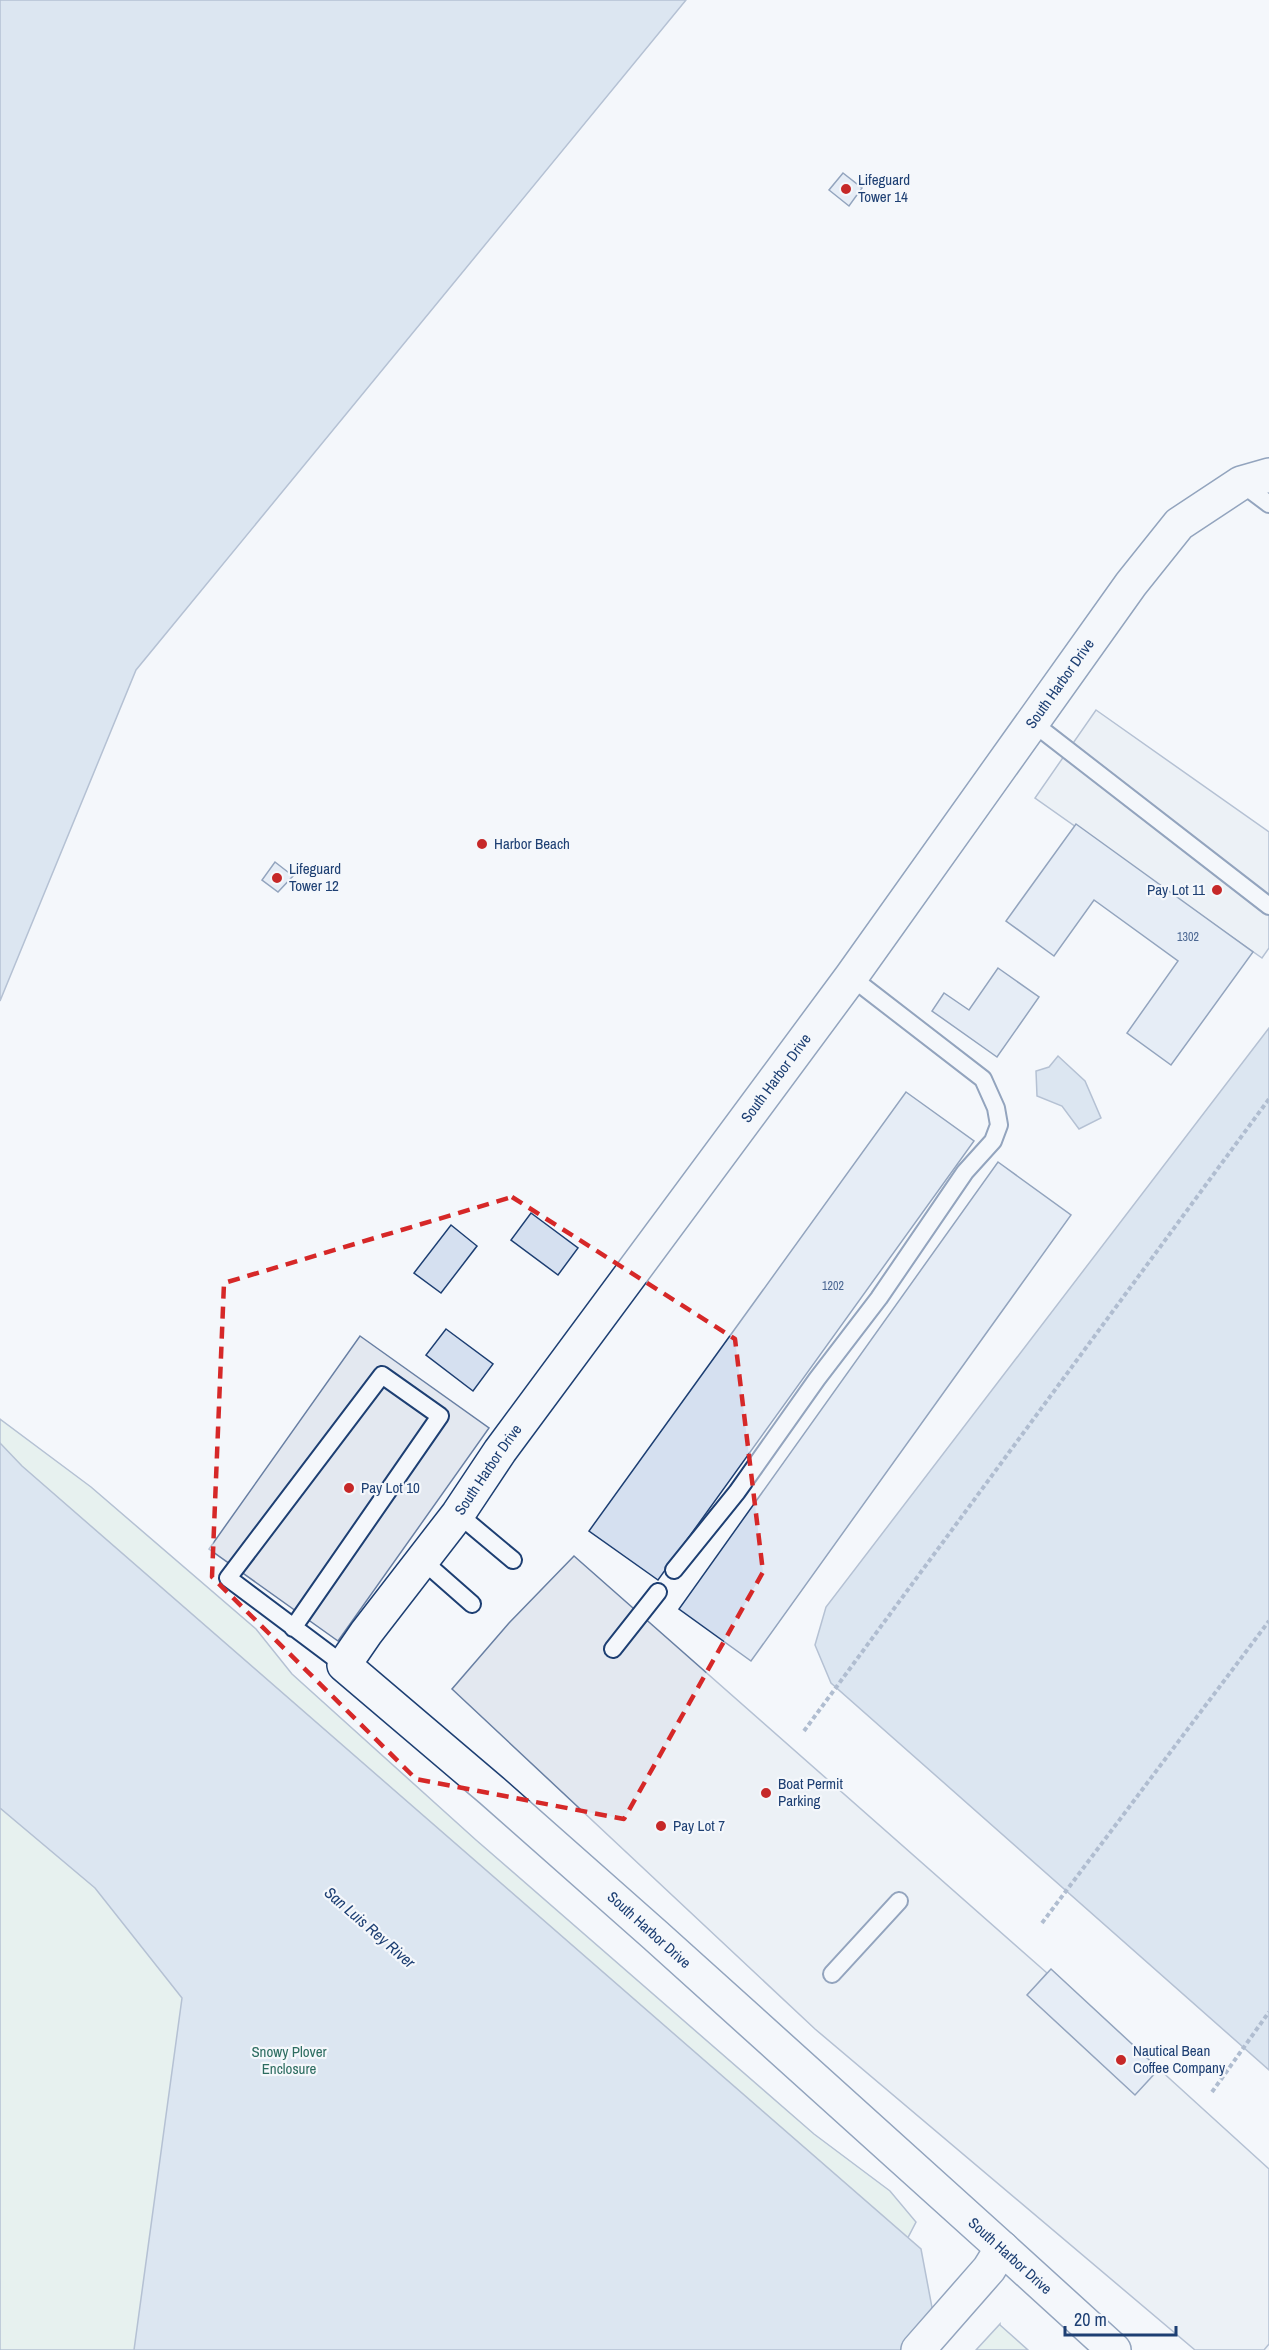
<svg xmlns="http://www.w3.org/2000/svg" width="1269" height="2350" viewBox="0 0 1269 2350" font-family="'Archivo Narrow',sans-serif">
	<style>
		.green { fill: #d7e8df; stroke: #687fa3; stroke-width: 1.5 }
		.parking { fill: #e3e8f0; stroke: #687fa3; stroke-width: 1.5 }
		.water { fill: #bed0e5; stroke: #687fa3; stroke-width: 1.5 }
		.building { fill: #d5e0f0; stroke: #1d3f73; stroke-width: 1.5 }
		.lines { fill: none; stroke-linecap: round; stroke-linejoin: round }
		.service-casing { stroke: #1d3f73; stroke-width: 20 }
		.tertiary-casing { stroke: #1d3f73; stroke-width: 36 }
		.secondary-casing { stroke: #1d3f73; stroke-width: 36 }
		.path { stroke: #5e769c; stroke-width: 4; stroke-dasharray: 4.5 3; stroke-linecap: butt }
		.service { stroke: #f4f7fb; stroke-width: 16 }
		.tertiary { stroke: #f4f7fb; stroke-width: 33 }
		.secondary { stroke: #f4f7fb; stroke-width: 33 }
		.marked { fill: none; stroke: #d62828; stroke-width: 4.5; stroke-dasharray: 12 8; stroke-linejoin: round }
		.poi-dot { fill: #c62828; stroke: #f4f7fb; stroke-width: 2 }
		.labels { text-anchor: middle; stroke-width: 4.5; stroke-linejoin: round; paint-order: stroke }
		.number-label { font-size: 12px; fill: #4b6792 }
		.poi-label { font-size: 15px; fill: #1d3f73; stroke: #f4f7fb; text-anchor: start }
		.street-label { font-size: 15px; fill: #1d3f73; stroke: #f4f7fb }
		.park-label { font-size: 15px; fill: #2c6c60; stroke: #f4f7fb }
		.water-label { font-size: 16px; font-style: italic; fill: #1d3f73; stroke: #f4f7fb }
	</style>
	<rect width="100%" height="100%" fill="#f4f7fb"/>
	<path class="green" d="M0 1419 91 1487 256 1629 292 1674 476 1840 814 2134 890 2191 916 2222 856 2338 847 2350H0Z
		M1000 2324V2325L1028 2350H976Z"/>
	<path class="parking" d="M1096 710 1269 832V948L1262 958 1035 798Z
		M360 1336 489 1428 338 1641 209 1549Z
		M574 1556 1047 1973 1028 1995 1134 2093 1159 2069 1269 2169V2344L1264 2350H1195L815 2029 452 1689 509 1623Z"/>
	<path class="water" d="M0 0H686L136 670 0 1001Z
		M1269 1028V2070L831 1683 815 1645 826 1607Z
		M1058 1056 1085 1081 1101 1118 1079 1129 1062 1106 1037 1096 1036 1071 1049 1067Z
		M0 1443 22 1466 921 2249 940 2350H134L182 1998 95 1888 0 1808Z"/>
	<path class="building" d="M843 173 862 188 849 206 829 190Z
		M1076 824 1253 952 1171 1065 1127 1033 1178 961 1094 900 1054 956 1006 921Z
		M275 862 293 876 278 892 262 880Z
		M998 968 1039 997 997 1057 932 1011 944 993 969 1010Z
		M906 1092 974 1141 658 1580 589 1531Z
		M998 1162 1071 1215 751 1661 679 1609Z
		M531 1213 578 1248 558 1275 511 1240Z
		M451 1225 477 1246 441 1293 414 1273Z
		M446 1329 493 1364 473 1391 426 1355Z
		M1051 1969 1159 2069 1135 2095 1027 1995Z"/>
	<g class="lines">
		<defs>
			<path id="service" d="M1241 483 1269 504
				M1033 723 1269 906
				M458 1514 513 1560
				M422 1560 472 1604
				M674 1570 737 1492 817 1379 879 1298 965 1172 993 1141 999 1125 996 1108 983 1079 851 977
				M293 1628 440 1416 382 1375 228 1578 344 1665
				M613 1649 658 1592
				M832 1974 899 1901"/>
			<g id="tertiary">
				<path id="s1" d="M1002 2248 655 1935 491 1790 344 1665 366 1633 458 1514 500 1451 851 977 1131 584 1179 524 1241 483 1269 475"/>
			</g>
			<path id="secondary" d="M918 2350 989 2269 1002 2248 1114 2350"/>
		</defs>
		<use href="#service" class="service-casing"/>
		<use href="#tertiary" class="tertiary-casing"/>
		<use href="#secondary" class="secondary-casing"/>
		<path class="path" d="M804 1731 1269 1099
			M1042 1923 1269 1621
			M1212 2092 1269 2012"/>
		<use href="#service" class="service"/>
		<use href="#tertiary" class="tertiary"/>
		<use href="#secondary" class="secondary"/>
	</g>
	<path d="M0 0H1269V2350H0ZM512 1197 735 1339 763 1572 624 1819 416 1779 212 1577 224 1283Z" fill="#f4f7fb" fill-opacity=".55" fill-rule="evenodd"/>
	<path class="marked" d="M512 1197 735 1339 763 1572 624 1819 416 1779 212 1577 224 1283Z"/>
	<g class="poi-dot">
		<circle cx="846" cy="189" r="6"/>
		<circle cx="482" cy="844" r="6"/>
		<circle cx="277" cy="878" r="6"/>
		<circle cx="1217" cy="890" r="6"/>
		<circle cx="349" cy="1488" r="6"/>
		<circle cx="766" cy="1793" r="6"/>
		<circle cx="661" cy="1826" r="6"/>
		<circle cx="1121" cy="2060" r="6"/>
	</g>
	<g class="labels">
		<g class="number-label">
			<text x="1188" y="941">1302</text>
			<text x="833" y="1290">1202</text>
		</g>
		<g class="poi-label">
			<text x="858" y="185">Lifeguard<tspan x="858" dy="17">Tower 14</tspan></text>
			<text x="494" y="849">Harbor Beach</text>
			<text x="289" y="874">Lifeguard<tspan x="289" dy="17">Tower 12</tspan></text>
			<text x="1205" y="895" text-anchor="end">Pay Lot 11</text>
			<text x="361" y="1493">Pay Lot 10</text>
			<text x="778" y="1789">Boat Permit<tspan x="778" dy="17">Parking</tspan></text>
			<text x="673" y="1831">Pay Lot 7</text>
			<text x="1133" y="2056">Nautical Bean<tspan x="1133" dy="17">Coffee Company</tspan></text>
		</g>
		<g class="street-label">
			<text dy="5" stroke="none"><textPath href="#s1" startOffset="2094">South Harbor Drive</textPath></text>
			<text dy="5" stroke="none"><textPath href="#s1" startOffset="1608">South Harbor Drive</textPath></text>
			<text dy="5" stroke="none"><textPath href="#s1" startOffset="1122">South Harbor Drive</textPath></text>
			<text transform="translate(649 1930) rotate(42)" y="5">South Harbor Drive</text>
			<text transform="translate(1010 2256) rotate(42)" y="5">South Harbor Drive</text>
		</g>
		<g class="park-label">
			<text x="289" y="2057">Snowy Plover<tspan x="289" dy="17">Enclosure</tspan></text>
		</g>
		<g class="water-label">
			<text transform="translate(370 1927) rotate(41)" y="6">San Luis Rey River</text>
		</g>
	</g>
	<path d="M1065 2326v9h111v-9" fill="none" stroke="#1d3f73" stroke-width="3"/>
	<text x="1074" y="2326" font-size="18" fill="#1d3f73" stroke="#f4f7fb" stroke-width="4.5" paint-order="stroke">20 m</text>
</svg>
